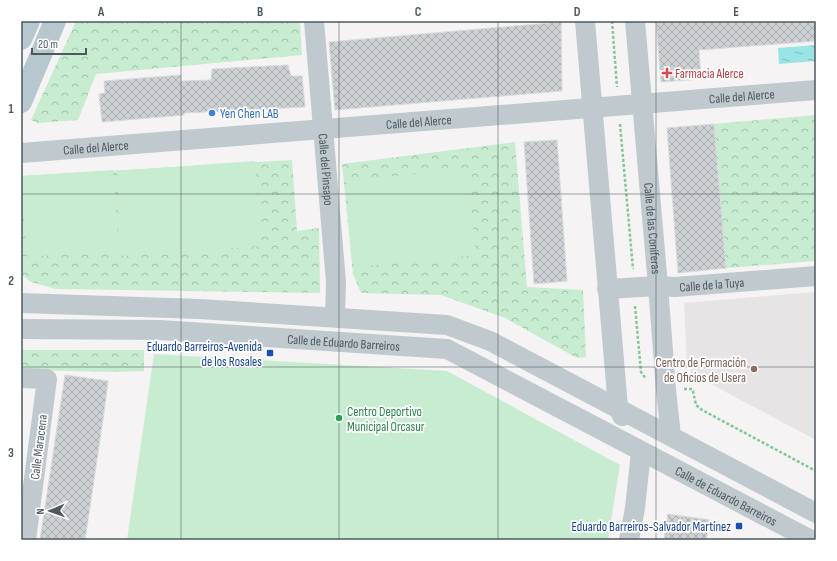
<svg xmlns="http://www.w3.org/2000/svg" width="837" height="561" viewBox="0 0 837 561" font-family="'Sofia Sans Condensed',sans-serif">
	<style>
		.education { fill: #e6e4e5 }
		.park { fill: url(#park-crowns) }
		.pitch { fill: #c7eccf }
		.water { fill: url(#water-ripples) }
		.building { fill: url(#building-cross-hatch); stroke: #d8dadd }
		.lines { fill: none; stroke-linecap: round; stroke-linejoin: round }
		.path { stroke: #82c898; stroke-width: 2.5; stroke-dasharray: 3 2; stroke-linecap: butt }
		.minor { stroke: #c0c9cd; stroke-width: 20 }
		.major { stroke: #b6c7ce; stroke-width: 22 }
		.grid { fill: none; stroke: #4c595f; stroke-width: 1; stroke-opacity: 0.55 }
		.health-dot { fill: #e0444e; stroke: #fff; stroke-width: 1.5 }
		.shop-dot { fill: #3f7fe0; stroke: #fff; stroke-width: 1.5 }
		.transit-dot { fill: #1a4fb4; stroke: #fff; stroke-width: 1.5 }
		.education-dot { fill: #8d6e63; stroke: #fff; stroke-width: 1.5 }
		.leisure-dot { fill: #2e9e5b; stroke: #fff; stroke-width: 1.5 }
		.labels { text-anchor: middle; stroke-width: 3.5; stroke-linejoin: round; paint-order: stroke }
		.health-label { font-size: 13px; fill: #be3a42; stroke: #fff; text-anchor: start }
		.street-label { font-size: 13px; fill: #4c595f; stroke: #fff }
		.shop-label { font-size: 13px; fill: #366cbe; stroke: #fff; text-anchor: start }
		.transit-label { font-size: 13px; fill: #164399; stroke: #fff; text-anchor: end }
		.education-label { font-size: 13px; fill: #785e54; stroke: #fff; text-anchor: end }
		.leisure-label { font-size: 13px; fill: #27864d; stroke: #fff; text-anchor: start }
		.neatline { fill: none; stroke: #4c595f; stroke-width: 1.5 }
		.grid-label { font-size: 13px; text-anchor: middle; font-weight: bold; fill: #4c595f }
	</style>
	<defs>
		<pattern id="park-crowns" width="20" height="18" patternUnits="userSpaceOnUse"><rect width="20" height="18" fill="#c7eccf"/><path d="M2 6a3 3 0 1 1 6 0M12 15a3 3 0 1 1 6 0" fill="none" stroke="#a4c2ab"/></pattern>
		<pattern id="water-ripples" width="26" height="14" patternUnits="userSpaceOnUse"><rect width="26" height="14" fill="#99e4e5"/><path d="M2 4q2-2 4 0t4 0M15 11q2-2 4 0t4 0" fill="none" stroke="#7fbcbd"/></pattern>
		<pattern id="building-cross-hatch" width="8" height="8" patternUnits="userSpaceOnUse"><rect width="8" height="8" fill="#cdd1d4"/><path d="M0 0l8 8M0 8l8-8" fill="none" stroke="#a9adaf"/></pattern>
	</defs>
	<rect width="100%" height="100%" fill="#f5f3f3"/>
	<path class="education" d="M816 292V440L690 373 693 366 687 363 684 303Z"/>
	<path class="park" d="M76 21H300L302 55 96 74 78 120 38 123 31 120Z
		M816 115V261L726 268 714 124Z
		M515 142 527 287 583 290 586 357 577 358 505 318 441 295 361 293 353 274 342 164Z
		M292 160 297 231 319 228 320 293 56 289 31 282 21 274V176Z
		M21 350H144V371L116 372 21 370Z"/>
	<path class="pitch" d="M255 161 261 246 123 256 117 171Z
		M467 169 476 255 354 267 346 181Z
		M113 170 119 251 27 257 21 176Z
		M154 354 447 371 620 465 608 540H127Z"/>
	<path class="water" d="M816 45V61L779 64 778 48Z"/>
	<path class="building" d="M656 21H816V41L699 50 701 79 661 82Z
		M561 22 562 91 335 110 329 42Z
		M288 65 291 76H302L305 107 184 113V115L102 122 99 94 105 93 104 81 181 75V81L211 80 212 69Z
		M714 124 726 268 678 273 667 128Z
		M557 140 567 281 534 284 524 142Z
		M65 375 108 381 104 413 85 540H40Z
		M668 514 710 520 706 540H664Z"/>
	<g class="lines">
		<path class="path" d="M612 21 617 87
			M620 124 633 269
			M635 306 641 372 646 379
			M684 389H692L693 391 696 405 702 410 816 471"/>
		<g class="minor">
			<path id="s1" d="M314 21 336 282 335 317"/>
			<path d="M585 21 618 407 622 416"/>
			<path id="s2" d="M635 21 658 286 666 390 671 436"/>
			<path id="s3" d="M21 153 816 90"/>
			<path id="s4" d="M607 289 658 286 675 287 816 276"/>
			<path d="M21 303 200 309 447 325 490 341 816 513"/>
			<path id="s5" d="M21 329 160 330 447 349 811 540"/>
			<path d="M21 378 47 379 26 540"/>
			<path d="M629 540 635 508 641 452"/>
		</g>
		<path class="major" d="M21 39 29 21
			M21 102 55 21"/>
	</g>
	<path class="grid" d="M181 21V540M339 21V540M498 21V540M656 21V540M21 194H816M21 367H816"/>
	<path class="health-dot" d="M665 67h4v4h4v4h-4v4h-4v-4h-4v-4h4z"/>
	<circle class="shop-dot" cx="212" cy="113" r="4"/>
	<g class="transit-dot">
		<rect x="266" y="349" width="8" height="8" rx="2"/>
		<rect x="735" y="522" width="8" height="8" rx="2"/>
	</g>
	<circle class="education-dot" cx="754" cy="369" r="4"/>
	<circle class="leisure-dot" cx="339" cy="418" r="4"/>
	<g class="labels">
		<g class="health-label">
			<text x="675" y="78">Farmacia Alerce</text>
		</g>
		<g class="street-label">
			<text dy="5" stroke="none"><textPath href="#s3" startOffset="723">Calle del Alerce</textPath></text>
			<text dy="5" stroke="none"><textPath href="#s3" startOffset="399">Calle del Alerce</textPath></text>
			<text dy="5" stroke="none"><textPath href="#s3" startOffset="75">Calle del Alerce</textPath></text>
			<text dy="5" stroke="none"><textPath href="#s1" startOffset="149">Calle del Pinsapo</textPath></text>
			<text dy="5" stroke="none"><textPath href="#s2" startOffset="208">Calle de las Coníferas</textPath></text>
			<text dy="5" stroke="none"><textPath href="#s4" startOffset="105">Calle de la Tuya</textPath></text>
			<text dy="5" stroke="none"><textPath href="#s5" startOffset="323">Calle de Eduardo Barreiros</textPath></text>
			<text transform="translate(38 447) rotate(-83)" y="5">Calle Maracena</text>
			<text dy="5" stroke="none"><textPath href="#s5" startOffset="742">Calle de Eduardo Barreiros</textPath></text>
		</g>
		<g class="shop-label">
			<text x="220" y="118">Yen Chen LAB</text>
		</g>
		<g class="transit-label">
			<text x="262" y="351">Eduardo Barreiros-Avenida<tspan x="262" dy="15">de los Rosales</tspan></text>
			<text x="731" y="531">Eduardo Barreiros-Salvador Martínez</text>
		</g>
		<g class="education-label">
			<text x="746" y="367">Centro de Formación<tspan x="746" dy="15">de Oficios de Usera</tspan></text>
		</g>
		<g class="leisure-label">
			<text x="347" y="416">Centro Deportivo<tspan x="347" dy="15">Municipal Orcasur</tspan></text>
		</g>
	</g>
	<rect width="837" height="561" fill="none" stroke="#ffffff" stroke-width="44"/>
	<g transform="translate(50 511) rotate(268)" stroke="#ffffff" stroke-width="3" paint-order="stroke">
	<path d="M0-3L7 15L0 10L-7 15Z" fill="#4c595f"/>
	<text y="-6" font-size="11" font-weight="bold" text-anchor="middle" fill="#4c595f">N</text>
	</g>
	<path d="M32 48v6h54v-6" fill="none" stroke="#4c595f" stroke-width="2"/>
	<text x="38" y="48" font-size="12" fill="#4c595f" stroke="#ffffff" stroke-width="3" paint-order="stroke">20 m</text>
	<rect x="22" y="22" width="793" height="517" class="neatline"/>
	<g class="grid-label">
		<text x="101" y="16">A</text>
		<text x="260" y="16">B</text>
		<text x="418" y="16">C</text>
		<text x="577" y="16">D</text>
		<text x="736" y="16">E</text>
		<text x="11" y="113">1</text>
		<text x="11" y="285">2</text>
		<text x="11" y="457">3</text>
	</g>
</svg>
